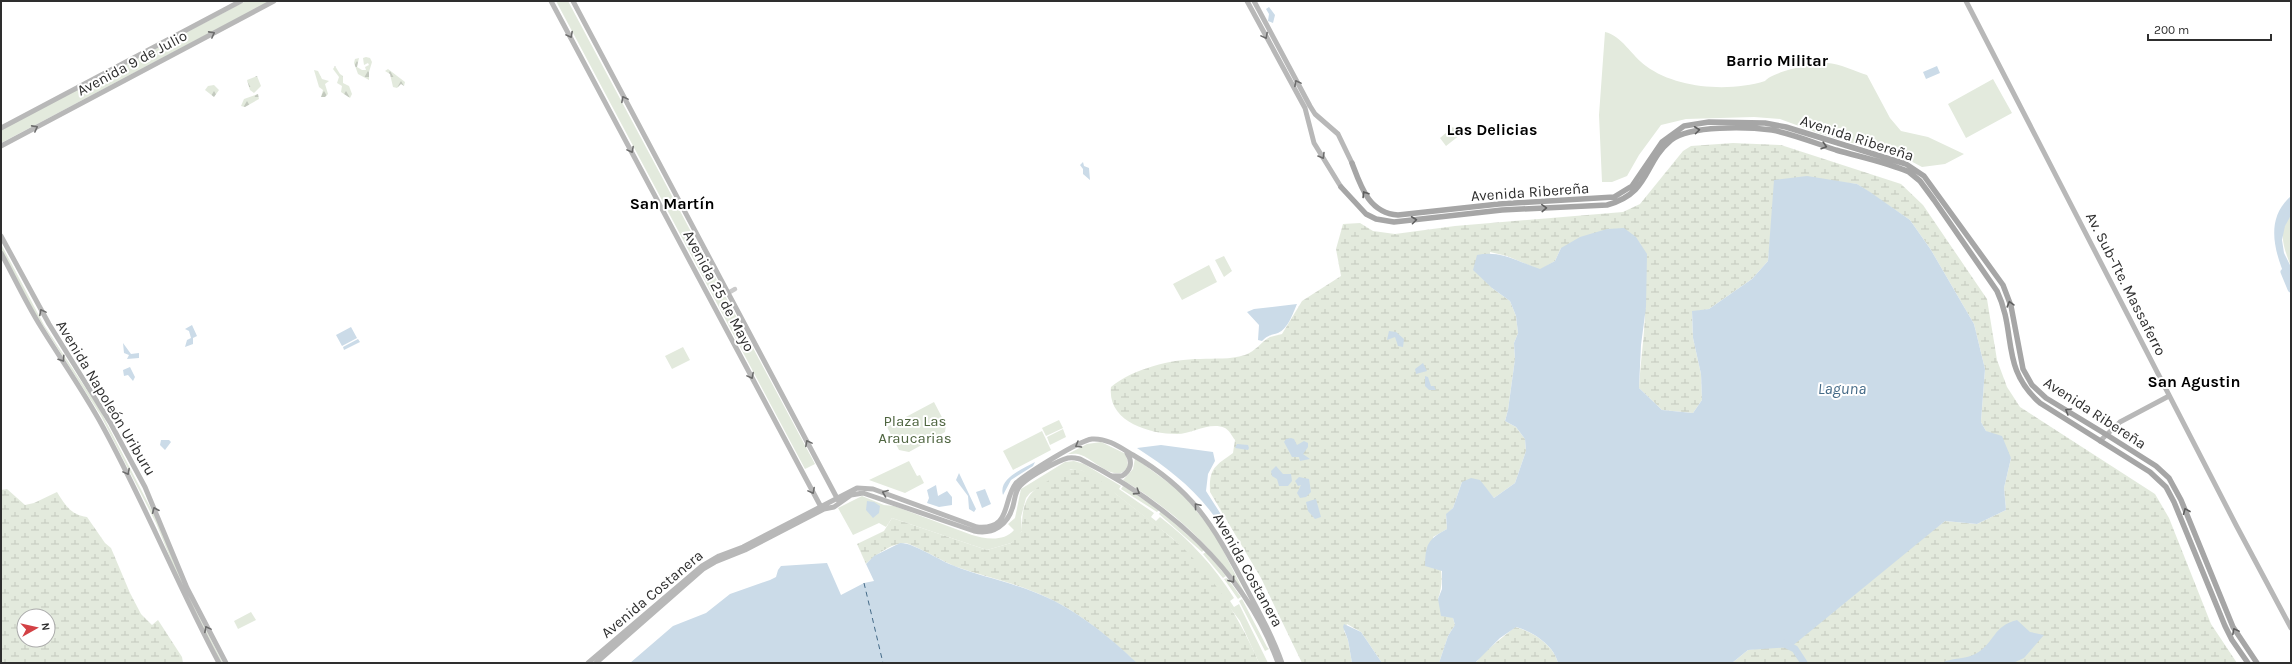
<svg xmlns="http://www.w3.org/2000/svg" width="2292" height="664" viewBox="0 0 2292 664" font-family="Karla,sans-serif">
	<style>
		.green { fill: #e3eadd }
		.forest { fill: url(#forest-firs) }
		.wetland { fill: url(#wetland-marsh); fill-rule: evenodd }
		.water { fill: #cbdbe8 }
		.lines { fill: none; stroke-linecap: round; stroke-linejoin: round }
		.river { stroke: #cbdbe8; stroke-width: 7 }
		.ferry { stroke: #446a87; stroke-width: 1; stroke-dasharray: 5 4; stroke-linecap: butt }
		.tertiary { stroke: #cbcbcb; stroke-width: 4.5 }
		.secondary { stroke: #b8b8b8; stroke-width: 5 }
		.primary { stroke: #a6a6a6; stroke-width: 5.5 }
		.oneway { stroke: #6c6c6c }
		.oneway2 { stroke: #5e5e5e }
		.labels { text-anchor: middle; stroke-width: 4; stroke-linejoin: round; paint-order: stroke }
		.street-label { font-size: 15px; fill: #2e2e2e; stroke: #fff }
		.park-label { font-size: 15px; fill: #4f6540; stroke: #fff }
		.neighbourhood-label { font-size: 16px; font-weight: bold; fill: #000; stroke: #fff }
		.water-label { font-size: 16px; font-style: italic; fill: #446a87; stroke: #fff }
	</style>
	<defs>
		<pattern id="forest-firs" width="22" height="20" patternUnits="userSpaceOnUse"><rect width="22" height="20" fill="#e3eadd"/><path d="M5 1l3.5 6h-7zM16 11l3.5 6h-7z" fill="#c3c9be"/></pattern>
		<pattern id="wetland-marsh" width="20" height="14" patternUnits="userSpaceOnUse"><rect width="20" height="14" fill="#e3eadd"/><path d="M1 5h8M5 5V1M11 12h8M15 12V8" fill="none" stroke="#c3c9be"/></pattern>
	</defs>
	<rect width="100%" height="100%" fill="#fff"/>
	<path class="green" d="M246 1H270L1 143V130Z
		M556 1H568L815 464 805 469Z
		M1605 32C1621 35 1632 56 1646 66 1677 89 1730 92 1765 81 1772 72 1813 63 1826 63 1836 62 1857 72 1867 75L1890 118 1901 131 1928 137 1964 154 1945 164 1922 167 1907 159 1818 133 1780 119 1754 117 1686 119 1661 125 1639 155 1627 176 1612 182H1602L1599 115Z
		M1993 79 2012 113 1966 138 1948 104Z
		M1453 127 1460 135 1446 146 1440 138Z
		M2291 215V267C2285 250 2276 232 2291 215Z
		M1 244 44 325 100 410 163 532 186 591 223 663H221L184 592 156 523 101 416 30 305 1 249Z
		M1224 256 1232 271 1224 277 1215 260Z
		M1209 265 1217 282 1182 300 1173 284Z
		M683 347 690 360 672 369 665 356Z
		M934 402 946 425 945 432 909 452 899 450 887 427Z
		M1059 420 1063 428 1046 436 1042 428Z
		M1063 429 1066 437 1050 445 1047 437Z
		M1042 431 1051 450 1013 470 1003 451Z
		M1101 442 1126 454 1128 465C1120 487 1093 459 1081 455 1077 453 1072 454 1068 454L1087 444Z
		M1135 458 1181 492 1215 534 1246 596C1212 546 1174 511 1123 480L1133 469Z
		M909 461 917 476 920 475 924 483 905 493 869 480Z
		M1074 461 1084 464 1121 486 1119 489 1154 513 1151 517 1156 521 1160 517C1190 540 1214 566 1234 598L1230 601 1234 607 1239 604 1268 663H1259L1240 621 1198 565 1172 538 1103 484 1083 471 1071 469 1030 493 1026 498 1021 517 1022 531 1016 539 1011 543 987 550 892 518 886 527 879 523 853 535 838 508 862 496 884 505 894 506 972 535C985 539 1004 542 1014 530L1008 524 1015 518 1021 489 1065 462Z
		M1123 486 1128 489 1159 510 1157 512 1121 489Z
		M1161 511 1204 550 1202 552 1159 514Z
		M1206 552 1226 576 1223 578 1203 554Z
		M1227 578 1241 597 1238 599 1224 579Z
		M1242 599 1267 647 1269 649 1265 651 1239 601Z
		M251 612 256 620 238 629 234 621Z"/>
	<path class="forest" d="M366 57 370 58 372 62 369 72V80L358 74 354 63 355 59 359 58 357 67 362 70H366L365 67 369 65 368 63 364 65 363 58Z
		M335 66 340 74 343 76V83L349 86 352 94 350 98 341 92 342 86 337 83 339 77 333 69Z
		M388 69 405 82 404 86 401 84 397 88 393 87 390 74 385 71Z
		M314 70 318 71 322 79 329 81 325 84 328 94 325 97H321L323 90 319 87Z
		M257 76 261 86 254 93 250 90 247 80Z
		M214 85 219 90 214 97 205 90 208 86Z
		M258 94 259 99 245 107 241 106 244 99Z"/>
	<path class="wetland" d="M1733 143 1781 145 1901 184 1923 205 1987 299 1997 360 2007 387 2020 407 2155 494 2169 518 2211 624 2237 663H1732L1748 650 1768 647 1903 553 1945 521 1977 524 2006 510 2004 488 2011 458 1986 431 1981 422 1985 369 1974 324 1931 250 1910 220 1857 184 1839 182 1771 232 1768 261 1752 279 1709 309 1692 312 1693 338 1701 374 1702 400 1693 413 1662 410 1639 388C1641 354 1647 320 1645 286L1561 248 1555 261 1540 270 1507 256 1490 252 1492 288 1510 301 1516 316 1518 333 1514 343 1515 359 1508 410 1505 421 1516 427 1525 439 1526 451 1515 483 1494 498 1487 490 1462 482 1453 508 1446 515 1447 529 1433 537C1439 558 1446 577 1438 599L1453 618 1455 625 1448 636 1439 663H1382L1361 632 1347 624 1344 631 1348 640 1352 663H1302L1261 578 1210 492C1209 468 1215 466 1233 453L1235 440C1232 436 1229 430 1225 428 1210 421 1192 434 1177 434 1148 434 1107 421 1111 387 1132 369 1172 359 1200 359 1216 358 1229 360 1245 355 1256 351 1261 342 1270 337 1274 336 1278 335 1282 334L1302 301 1341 276 1336 249 1343 224 1360 223 1373 231 1395 234 1455 226 1623 212 1640 204 1683 151 1691 146Z
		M1068 470C1087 465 1107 487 1120 497 1141 514 1164 530 1184 549 1217 581 1241 621 1259 663H1136C1113 640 1076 610 1046 597 1017 583 984 577 954 566 945 562 910 543 905 543 892 543 875 555 866 564L857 544 884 531 892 518 987 550 1011 543 1022 531C1021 490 1036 488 1068 470Z
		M7 489 25 505 34 503 57 492C65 505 71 515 87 517L105 543 111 548 130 593 141 614 152 625 158 620 182 657 183 663H1V490ZM24 616H48V640H24Z
		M1515 627C1532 631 1554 645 1558 663H1476L1481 655Z"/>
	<path class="water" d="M1269 7 1275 15 1273 23 1268 21 1269 14 1266 9Z
		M1937 66 1940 73 1926 79 1923 72Z
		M1083 162 1084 166 1089 168 1090 180 1083 174V169L1080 165Z
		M1807 176 1857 184 1870 192 1910 220 1931 250 1974 324 1985 369 1981 422 1986 431 2002 436 2011 458 2004 488 2006 510 1977 524 1945 521 1791 647 1748 650 1732 663H1558C1554 645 1532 631 1516 627L1500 638 1475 663H1439L1448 636 1455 625 1453 618 1441 616 1438 599 1442 589V571L1425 566C1426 544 1427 540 1447 529L1446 514 1453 508 1462 482 1471 478 1480 480 1494 498 1515 483 1526 451 1525 439 1516 427 1505 421 1508 410 1515 359 1514 343 1518 333 1516 316 1510 301 1492 288 1473 270 1477 255C1501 250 1518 262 1540 269L1555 261 1561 248 1580 237 1607 229 1624 228 1636 237 1647 254 1646 307 1641 345 1639 388 1662 410 1693 413 1702 400 1701 374 1693 338 1692 311 1709 309 1752 279 1768 261 1774 180Z
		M2291 196V215L2285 226 2282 240 2284 253 2291 267V293C2289 289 2289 283 2286 279 2274 250 2265 219 2291 196Z
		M1297 304C1293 313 1288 329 1278 333 1271 335 1268 335 1262 341L1258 340 1259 325 1247 312 1254 309Z
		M192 325 197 336 193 338V344L185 347 187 340 191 338 189 331 185 329Z
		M351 327 357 338 342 346 336 335Z
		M1389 331 1396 332 1404 339 1403 347 1398 346 1395 337 1387 340Z
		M358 339 360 342 344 350 343 347Z
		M123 343 131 354 139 353V358L127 359 129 355 124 353Z
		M1423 363 1427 371 1416 374 1415 369Z
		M130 367 135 377 133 381 128 375 124 376 123 370Z
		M1425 376 1428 377 1431 386H1434L1436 390H1429L1425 386Z
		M1291 438 1294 439 1297 445 1304 441 1308 443V447L1303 454 1310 459 1300 461 1299 457H1292L1284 442 1286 439Z
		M161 440H169L171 442 165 450 160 445Z
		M1237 444 1248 445 1249 448 1248 450 1235 448Z
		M1161 445 1213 452 1215 461 1208 474 1206 491 1222 516 1221 526C1199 492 1171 470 1137 448Z
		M1035 462 1033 466 1011 480 1003 495C998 478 1023 469 1035 462Z
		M1276 466 1283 474H1291L1292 481 1288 486H1279L1277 479 1272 476 1271 471Z
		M959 473 976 509 974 512 969 509 968 496 956 480Z
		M1299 477 1309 479 1311 492 1306 497 1300 498 1297 493 1301 485 1298 486 1295 481Z
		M936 485 938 496 947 491 952 497V505L939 507 927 503 929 498 927 490Z
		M985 489 991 504 982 508 976 492Z
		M1316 499 1321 517 1315 519 1308 511 1306 502Z
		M867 501 874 502 880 506 879 513 873 518 866 510Z
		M900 543C912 542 939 560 952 565 979 576 1007 581 1034 592 1070 605 1109 636 1137 663H630L673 626 706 613 730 594 770 580 776 577 778 570 781 566 827 563 841 595 864 583 874 581 866 564 874 556Z
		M2017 620 2030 632 2044 635 2024 658 2013 663H1941C1953 657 1965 660 1977 653 1995 642 1993 626 2017 620Z
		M1344 624 1361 632 1382 663H1352L1348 640 1343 627Z"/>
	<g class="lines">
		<path class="river" d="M2284 272 2291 289
			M1783 643 1795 649 1804 663"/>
		<path class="ferry" d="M864 583 883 663"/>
		<path class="tertiary" d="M728 293 735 289"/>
		<path class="secondary" d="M551 1 821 507
			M573 1 838 500
			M1247 1 1305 108 1314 143 1341 187
			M1254 1 1310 106 1315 114 1338 134 1352 163
			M1966 1 2236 525 2291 628
			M1 128 241 1
			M1 146 274 1
			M1 236 49 324 111 424 145 487 187 588 226 663
			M1 253C14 277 26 303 41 327 62 361 84 392 103 427 145 504 178 586 219 663
			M2100 441 2120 422 2169 396
			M1112 476H1122C1131 470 1133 462 1127 453
			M821 507 824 509 834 507 851 495 863 493 974 531C993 535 1008 525 1013 506 1015 499 1015 491 1020 486 1026 478 1059 460 1068 458 1073 457 1076 458 1080 459 1166 502 1245 570 1278 663
			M588 663 702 566 719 556 743 547 857 488 873 489 977 527C1012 530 1002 501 1016 483 1028 473 1078 441 1092 439 1108 438 1121 448 1133 455 1193 490 1213 525 1244 584 1258 610 1272 635 1282 663
			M596 663 703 569 715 562 745 550 824 509"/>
		<path class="primary" d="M1352 163C1361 187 1369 213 1398 215L1499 204 1614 197 1632 186 1662 142 1684 126 1709 122 1765 123 1786 127 1906 164 1924 176 2003 285 2011 306 2023 369 2032 385 2046 398 2107 435 2156 466 2169 478 2181 500 2233 627 2257 663
			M1341 187 1366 214 1376 219 1394 222 1502 210 1607 205C1651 193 1643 163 1671 140 1690 125 1748 127 1772 130 1793 134 1815 143 1836 150 1860 157 1886 162 1909 172L1920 181 1934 200 1997 291C2017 333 2000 368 2040 403L2150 472 2166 487 2174 502 2225 626 2232 640 2248 663"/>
	</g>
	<defs><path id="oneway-chevron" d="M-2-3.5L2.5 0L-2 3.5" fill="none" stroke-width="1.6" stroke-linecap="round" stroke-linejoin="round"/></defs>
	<g class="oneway">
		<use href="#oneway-chevron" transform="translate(212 34) rotate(-28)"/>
		<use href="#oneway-chevron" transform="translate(570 35) rotate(62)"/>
		<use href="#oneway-chevron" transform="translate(1265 36) rotate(62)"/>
		<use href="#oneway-chevron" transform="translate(1297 83) rotate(-118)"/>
		<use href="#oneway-chevron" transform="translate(624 99) rotate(-118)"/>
		<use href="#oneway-chevron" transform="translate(35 128) rotate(-28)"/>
		<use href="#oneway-chevron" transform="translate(631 150) rotate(62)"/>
		<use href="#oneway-chevron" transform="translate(1322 156) rotate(59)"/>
		<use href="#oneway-chevron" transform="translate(42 312) rotate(-118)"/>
		<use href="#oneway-chevron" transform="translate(62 359) rotate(56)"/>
		<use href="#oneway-chevron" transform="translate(751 376) rotate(62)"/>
		<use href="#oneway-chevron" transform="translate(808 443) rotate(-118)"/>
		<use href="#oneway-chevron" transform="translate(1078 445) rotate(150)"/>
		<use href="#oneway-chevron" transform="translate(127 472) rotate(62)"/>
		<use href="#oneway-chevron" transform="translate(812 491) rotate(62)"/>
		<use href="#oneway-chevron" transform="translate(1137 492) rotate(32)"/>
		<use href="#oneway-chevron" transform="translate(885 493) rotate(-159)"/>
		<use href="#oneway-chevron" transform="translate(1197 506) rotate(-130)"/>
		<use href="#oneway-chevron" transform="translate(155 510) rotate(-113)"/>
		<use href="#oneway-chevron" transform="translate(1232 580) rotate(54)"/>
		<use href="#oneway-chevron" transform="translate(207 629) rotate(-118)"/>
	</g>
	<g class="oneway2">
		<use href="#oneway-chevron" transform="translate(1697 130) rotate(-7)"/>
		<use href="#oneway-chevron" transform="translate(1824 146) rotate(17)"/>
		<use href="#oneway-chevron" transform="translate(1365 194) rotate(-122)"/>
		<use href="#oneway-chevron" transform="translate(1544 208) rotate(-3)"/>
		<use href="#oneway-chevron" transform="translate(1414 220) rotate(-7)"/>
		<use href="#oneway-chevron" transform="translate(2010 304) rotate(-106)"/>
		<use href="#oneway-chevron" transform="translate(2068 411) rotate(-149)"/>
		<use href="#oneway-chevron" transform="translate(2186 511) rotate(-112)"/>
		<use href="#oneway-chevron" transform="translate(2235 631) rotate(-118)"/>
	</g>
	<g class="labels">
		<g class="street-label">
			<text transform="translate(132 63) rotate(-28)" y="5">Avenida 9 de Julio</text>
			<text transform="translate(1857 138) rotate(18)" y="5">Avenida Ribereña</text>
			<text transform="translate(1530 192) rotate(-4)" y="5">Avenida Ribereña</text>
			<text transform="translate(2126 284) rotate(63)" y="5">Av. Sub-Tte. Massaferro</text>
			<text transform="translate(719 291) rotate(62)" y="5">Avenida 25 de Mayo</text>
			<text transform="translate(106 398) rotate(59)" y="5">Avenida Napoleón Uriburu</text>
			<text transform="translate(2095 413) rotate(33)" y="5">Avenida Ribereña</text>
			<text transform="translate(1248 570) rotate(61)" y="5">Avenida Costanera</text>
			<text transform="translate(652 594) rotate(-40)" y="5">Avenida Costanera</text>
		</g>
		<g class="park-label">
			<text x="915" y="426">Plaza Las<tspan x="915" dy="17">Araucarias</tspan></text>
		</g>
		<g class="neighbourhood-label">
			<text x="1777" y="66">Barrio Militar</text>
			<text x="1492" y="135">Las Delicias</text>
			<text x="672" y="209">San Martín</text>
			<text x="2194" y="387">San Agustin</text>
		</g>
		<g class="water-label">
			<text x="1842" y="394">Laguna</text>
		</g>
	</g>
	<rect width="2292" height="664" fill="none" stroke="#2e2e2e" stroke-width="4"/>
	<g transform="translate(36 628) rotate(82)"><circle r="19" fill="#ffffff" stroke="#ababab"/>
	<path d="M0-3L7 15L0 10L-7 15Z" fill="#d34145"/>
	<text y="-6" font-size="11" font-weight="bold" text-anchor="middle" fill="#2e2e2e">N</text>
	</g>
	<path d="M2148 34v6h123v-6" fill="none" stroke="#2e2e2e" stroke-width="2"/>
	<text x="2154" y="34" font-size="12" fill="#2e2e2e" stroke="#ffffff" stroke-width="3" paint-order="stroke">200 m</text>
</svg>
